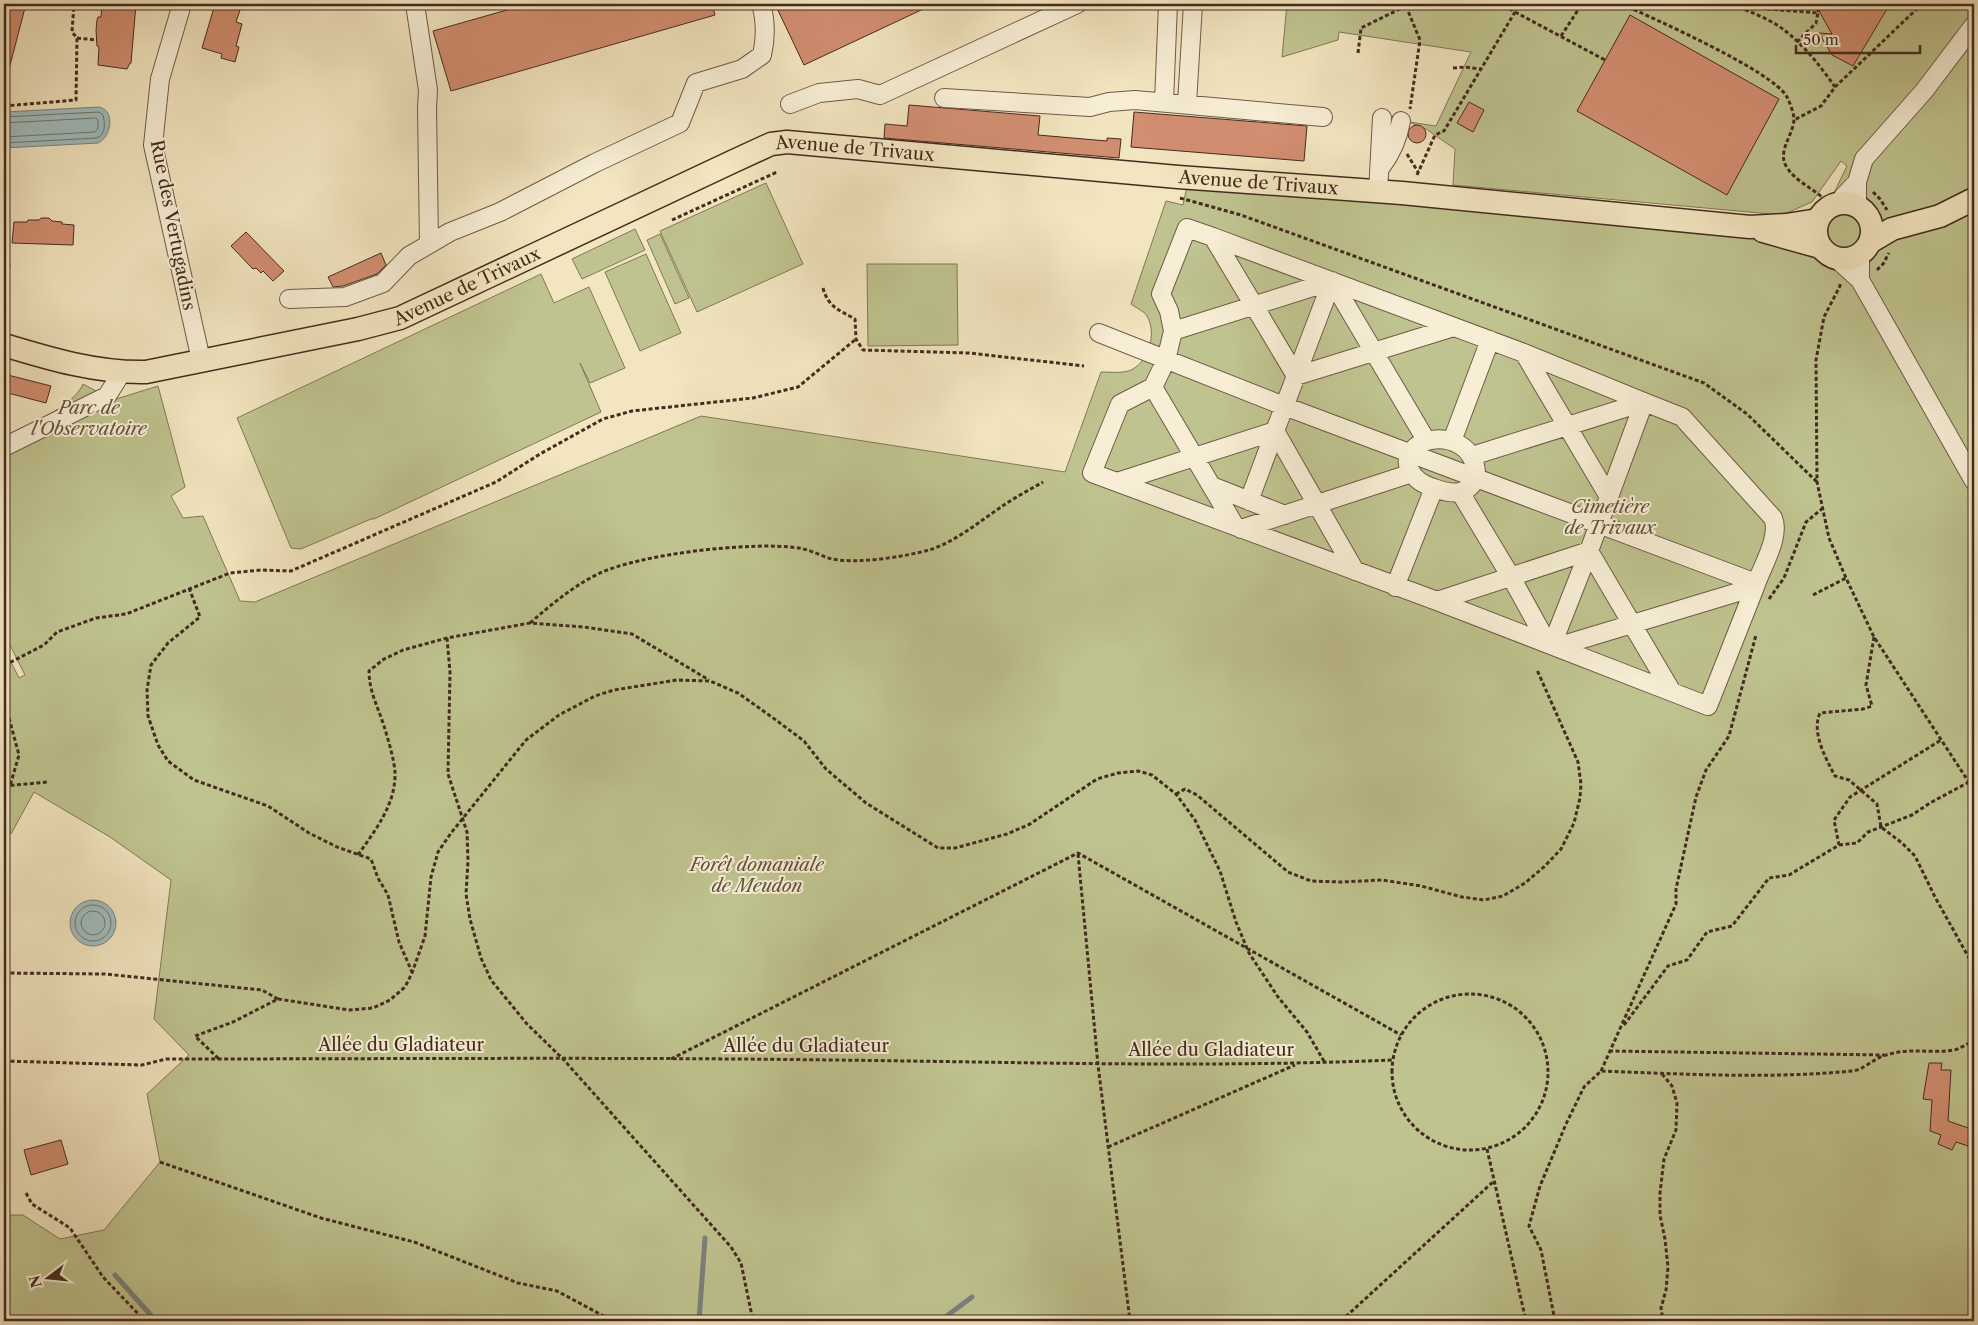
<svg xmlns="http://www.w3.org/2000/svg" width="1978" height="1325" viewBox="0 0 1978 1325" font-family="'Libre Caslon Text',serif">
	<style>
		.green { fill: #bfc38f; stroke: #827757 }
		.water { fill: #a0bcbd; stroke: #7b827e }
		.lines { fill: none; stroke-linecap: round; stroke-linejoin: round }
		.shore { stroke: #72746e; stroke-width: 1 }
		.stream { stroke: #7b827e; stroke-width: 5 }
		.building { fill: #d28e71; stroke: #442b1f }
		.minor-casing { stroke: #705a47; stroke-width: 20 }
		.major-casing { stroke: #442b1f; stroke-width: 25 }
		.path { stroke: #442b1f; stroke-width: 3; stroke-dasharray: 4 2.5; stroke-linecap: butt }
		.minor { stroke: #f7eed5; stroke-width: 18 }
		.major { stroke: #f2e5bf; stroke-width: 22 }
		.labels { text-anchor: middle; stroke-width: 4; stroke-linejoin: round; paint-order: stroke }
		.street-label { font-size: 18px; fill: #442b1f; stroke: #f7eed5 }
		.park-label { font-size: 18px; font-style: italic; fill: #63513b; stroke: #f7eed5 }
	</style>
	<rect width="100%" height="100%" fill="#f2e5bf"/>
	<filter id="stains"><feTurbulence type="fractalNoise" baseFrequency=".004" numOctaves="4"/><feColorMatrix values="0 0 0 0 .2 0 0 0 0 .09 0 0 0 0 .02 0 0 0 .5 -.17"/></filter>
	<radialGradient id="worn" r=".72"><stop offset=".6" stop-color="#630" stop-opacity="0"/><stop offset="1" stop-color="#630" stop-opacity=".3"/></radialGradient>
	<path class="green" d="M1287 4H1974V1321H4V1215H23L60 1239 104 1230 160 1162 147 1094 189 1055 154 1019 171 880 110 837 34 792 11 834 4 831V648L19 678 25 675 4 633V437C26 426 74 407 83 384L113 400 158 386 185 487 171 496 183 518 203 516 240 601 255 602 701 416 1065 472 1101 372C1111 372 1124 374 1133 369 1149 360 1157 333 1147 316 1144 311 1136 308 1131 304L1166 201 1183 205 1188 182 1585 221 1797 216 1832 197 1847 166 1841 161 1812 202 1782 215 1453 185 1455 149 1426 129 1409 122 1436 126 1471 52 1339 32 1338 40 1282 57Z
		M766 183 803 264 697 312 660 231Z
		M635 229 645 250 582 279 572 259Z
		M660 234 689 298 675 304 647 240Z
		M646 254 681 333 640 351 605 272Z
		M867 264H957L958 345 868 346Z
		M541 274 554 303 589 287 625 368 590 383 580 363 601 412 374 519H371L301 549 291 548 237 418Z"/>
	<path class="water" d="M99 107C116 111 111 137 98 143L4 148V112Z
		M70 923a23 23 0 1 1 46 0a23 23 0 1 1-46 0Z"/>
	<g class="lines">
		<path class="shore" d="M4 117 99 112 103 115C105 124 106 134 97 138L4 143
			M4 123 96 118 98 120V128L95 132 4 137
			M75 923a18 18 0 1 1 36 0a18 18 0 1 1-36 0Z
			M81 923a12 12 0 1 1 24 0a12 12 0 1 1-24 0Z"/>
		<path class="stream" d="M115 1275 156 1321
			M699 1321 705 1238
			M940 1321 972 1297"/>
	</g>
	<path class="building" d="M4 4H26L9 69H4Z
		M102 4H136L131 63H130L127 69 98 65 99 47 97 46 96 30 97 20 98 17H101Z
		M215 4H242L236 22 242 24 236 46 239 47 235 62 221 58 222 54 202 48Z
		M528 4H712L715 15 451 91 433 31Z
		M775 4H934L804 65Z
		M1815 4H1890L1853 66 1832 55 1819 33 1832 34Z
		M1630 15 1779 99 1727 195 1577 111Z
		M1469 102 1484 110 1473 132 1457 123Z
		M909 105 1040 116 1038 135 1107 141V138L1121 139 1119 158 884 138 885 124 907 126Z
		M1134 112 1307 126 1304 161 1131 147Z
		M1408 134a9 9 0 1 1 18 0a9 9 0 1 1-18 0Z
		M41 218H49L52 221 62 222V224L74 225 73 245 12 243 14 222H27L28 220H39Z
		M246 232 284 271 273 281 263 271 261 273 256 268 253 269 231 246Z
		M381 253 386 265 377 274 343 286 333 287 328 277Z
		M4 374 51 386 46 403 4 392Z
		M1929 1063H1942L1941 1070H1951L1948 1121 1974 1130V1148L1956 1142 1952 1150 1938 1144 1941 1135 1930 1131 1932 1100 1923 1099Z
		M61 1140 68 1164 31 1175 24 1150Z"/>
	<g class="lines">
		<defs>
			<path id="minor" d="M182 4 160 79 153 145 201 360
				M415 4 428 90 427 108 429 244
				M944 98 1090 107 1109 102 1135 100 1323 117
				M1164 102 1168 4
				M790 104 819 93 858 89 880 95 1077 4
				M1187 104 1193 4
				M1381 167C1392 153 1398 138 1401 121
				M1378 192 1382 118
				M1841 204 1843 197 1857 182
				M1857 207V182L1864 159 1924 91 1974 25
				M1860 254V280
				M1837 259 1860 280 1974 481
				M1332 281 1275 431 1355 571
				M1332 281 1426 440
				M289 299 345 297 383 283 409 256 450 232 500 212 595 163 680 123 696 83 742 69 762 55C766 37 766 21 761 4
				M1173 331 1169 311 1161 294 1187 228 1213 237
				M1099 333 1284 406 1756 583
				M1524 353 1609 497
				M1153 387 1120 404 1092 473 1437 601 1672 692 1589 551 1644 402 1524 353 1213 237 1296 376 1454 327
				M1452 441 1490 340
				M4 447 107 396 122 372
				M1472 456 1644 402 1682 417 1773 518C1781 537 1761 568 1755 587L1556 647
				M1117 482 1275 431 1249 501
				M1212 486 1285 515
				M1460 492 1511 577 1548 644
				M1235 526 1153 387 1166 360 1173 331 1332 281
				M1241 529 1412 473
				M1395 587 1434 488C1428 486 1421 483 1417 479 1390 456 1427 427 1460 445 1477 455 1485 485 1460 492 1451 494 1442 491 1434 488
				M1437 601 1589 551
				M1552 645 1589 551
				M1672 692 1708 706 1755 587"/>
			<g id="major">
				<circle cx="1844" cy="231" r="28"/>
				<path d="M1763 231 1820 247"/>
				<path d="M1870 242 1892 229 1940 216 1974 199"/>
				<path id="s1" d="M4 345C50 359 97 373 146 372L358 329 400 318 734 161 771 144 787 142 1178 177 1402 193 1750 227 1786 225 1818 220"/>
			</g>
		</defs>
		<use href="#minor" class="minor-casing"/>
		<use href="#major" class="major-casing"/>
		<path class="path" d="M1622 4C1654 19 1773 71 1787 97 1790 103 1793 111 1794 118 1794 136 1775 152 1788 169 1796 181 1812 188 1823 198L1825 201
			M1684 4 1685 6 1692 7 1757 8 1818 13 1819 4
			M1406 6 1420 40 1410 109
			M1739 7C1750 12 1761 16 1772 22 1797 36 1819 64 1835 87L1821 106 1794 120
			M1515 12 1605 60
			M1561 36 1582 4
			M77 38 97 40
			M1797 42 1816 23 1818 13
			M1358 53 1361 28 1410 4
			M1453 68 1465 67 1480 69
			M1835 87 1922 4
			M4 106 76 100 77 38 72 32 74 4
			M1407 154 1418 172
			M1417 175 1435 135 1444 131 1515 12 1502 4
			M1873 192 1880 199 1887 210
			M1180 198 1241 215 1704 383 1747 414 1817 482
			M672 220 777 172
			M4 260 9 265 4 270
			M1877 270 1883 264 1889 253
			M1840 284V286L1824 317 1816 360 1817 482 1829 538 1846 578 1874 637 1974 790
			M823 288C828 307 839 310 855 319L856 339 863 350 969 353 1084 366
			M189 588 200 617 168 643 151 665 147 690 148 716 158 745 168 761 194 780 268 806 309 833 337 847 371 859 378 878 388 895 399 942 412 972
			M1813 595 1846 578
			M1769 599 1784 578 1806 522 1823 508
			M530 623C552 604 572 587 598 574 639 554 753 541 799 548 811 550 821 556 832 559 858 564 903 557 929 550 955 542 979 522 1001 507 1014 498 1029 490 1043 482
			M1874 637 1866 685 1872 706 1863 709 1820 713C1811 732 1826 759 1835 776L1849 780 1877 804 1881 827 1902 843 1915 856 1935 897 1974 967
			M447 638 450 672 448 774 467 832 468 861 466 894 470 919 481 958 491 980 527 1024 563 1059 731 1247 741 1263 753 1321
			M4 673 6 707 19 755 10 786
			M4 674 11 662 44 645 57 632 96 618 126 614 230 573 261 570 291 571 496 482 540 454 603 419 632 411 753 398 798 387 856 339
			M4 786 48 782
			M1176 794 1185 789 1197 795 1288 872 1311 881 1342 882 1382 880 1421 886 1462 897 1484 900 1503 896 1525 883 1545 866 1561 849 1574 823 1580 798 1581 784 1578 762 1537 670
			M1839 845 1857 843 1868 832 1912 815 1930 803 1969 782
			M1078 854 1098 1065 1130 1321
			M358 855C376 829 396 804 395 772 394 759 388 739 384 726 378 707 369 691 369 671L384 659 403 650 447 638 530 623 584 627 632 634 709 680
			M4 973 105 974 262 990 278 999 233 1022 195 1036 219 1059
			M1392 1072a78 78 0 1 1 156 0a78 78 0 1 1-156 0Z
			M278 999 349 1010 373 1008 390 1000 405 987 412 973 425 936 431 877 438 852 451 833 526 740 559 715 595 696 614 690 677 680 710 681 738 693 776 720 804 741 826 769 866 803 938 848H955L1007 834 1030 824 1097 779 1118 773 1138 771 1152 775 1176 794 1195 820 1220 871 1236 922 1249 953 1278 997 1307 1032 1325 1063
			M1624 1025 1668 966 1687 960 1707 932 1732 926 1769 878 1789 875 1839 845 1834 820 1850 797 1941 740
			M1609 1051 1884 1055
			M671 1059 1078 853 1401 1035
			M4 1061 142 1065 166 1059C388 1059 610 1057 832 1060 1019 1062 1205 1068 1392 1060
			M1601 1071 1676 904V889L1696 797 1706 770 1729 736 1756 635
			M1662 1074 1672 1086 1677 1103 1676 1130 1664 1159 1660 1193V1215L1665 1239 1668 1267 1666 1290 1661 1308 1663 1321
			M1108 1147 1295 1065
			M1487 1149 1526 1321
			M160 1162 321 1218 414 1242 518 1283 557 1291 613 1321
			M26 1193 32 1204 70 1228 103 1277 145 1321
			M1341 1321 1494 1181
			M1555 1321 1541 1250 1529 1226 1540 1186 1566 1124 1584 1087 1601 1071C1684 1074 1768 1079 1852 1071 1864 1070 1874 1058 1886 1055 1911 1047 1930 1054 1954 1050 1961 1049 1966 1043 1974 1042"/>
		<use href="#minor" class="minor"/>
		<use href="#major" class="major"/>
	</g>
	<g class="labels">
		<g class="street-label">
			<text dy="6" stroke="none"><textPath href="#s1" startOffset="899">Avenue de Trivaux</textPath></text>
			<text dy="6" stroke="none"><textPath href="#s1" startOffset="1304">Avenue de Trivaux</textPath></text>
			<text transform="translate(173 225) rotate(79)" y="6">Rue des Vertugadins</text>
			<text dy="6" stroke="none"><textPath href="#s1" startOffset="479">Avenue de Trivaux</textPath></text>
			<text x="401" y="1051">Allée du Gladiateur</text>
			<text x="806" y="1052">Allée du Gladiateur</text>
			<text x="1211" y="1056">Allée du Gladiateur</text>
		</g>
		<g class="park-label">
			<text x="89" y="414">Parc de<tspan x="89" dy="21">l'Observatoire</tspan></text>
			<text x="1610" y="513">Cimetière<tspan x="1610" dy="21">de Trivaux</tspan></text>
			<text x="757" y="871">Forêt domaniale<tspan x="757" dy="21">de Meudon</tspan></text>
		</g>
	</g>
	<rect width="1978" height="1325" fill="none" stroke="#f2e5bf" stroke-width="20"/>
	<rect x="5" y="5" width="1968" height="1315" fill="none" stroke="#442b1f" stroke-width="2.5"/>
	<rect x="10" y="10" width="1958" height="1305" fill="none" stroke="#442b1f"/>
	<g transform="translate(48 1278) rotate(254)" stroke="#f7eed5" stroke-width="4" paint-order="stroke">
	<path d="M0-4L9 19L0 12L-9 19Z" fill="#442b1f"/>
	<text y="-8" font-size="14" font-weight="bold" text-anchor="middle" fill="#442b1f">N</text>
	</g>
	<path d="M1796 45v8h124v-8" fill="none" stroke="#442b1f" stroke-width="2.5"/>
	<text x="1803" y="45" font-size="15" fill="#442b1f" stroke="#f7eed5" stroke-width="4" paint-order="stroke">50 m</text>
	<rect width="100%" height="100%" filter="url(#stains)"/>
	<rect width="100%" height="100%" fill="url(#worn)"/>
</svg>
